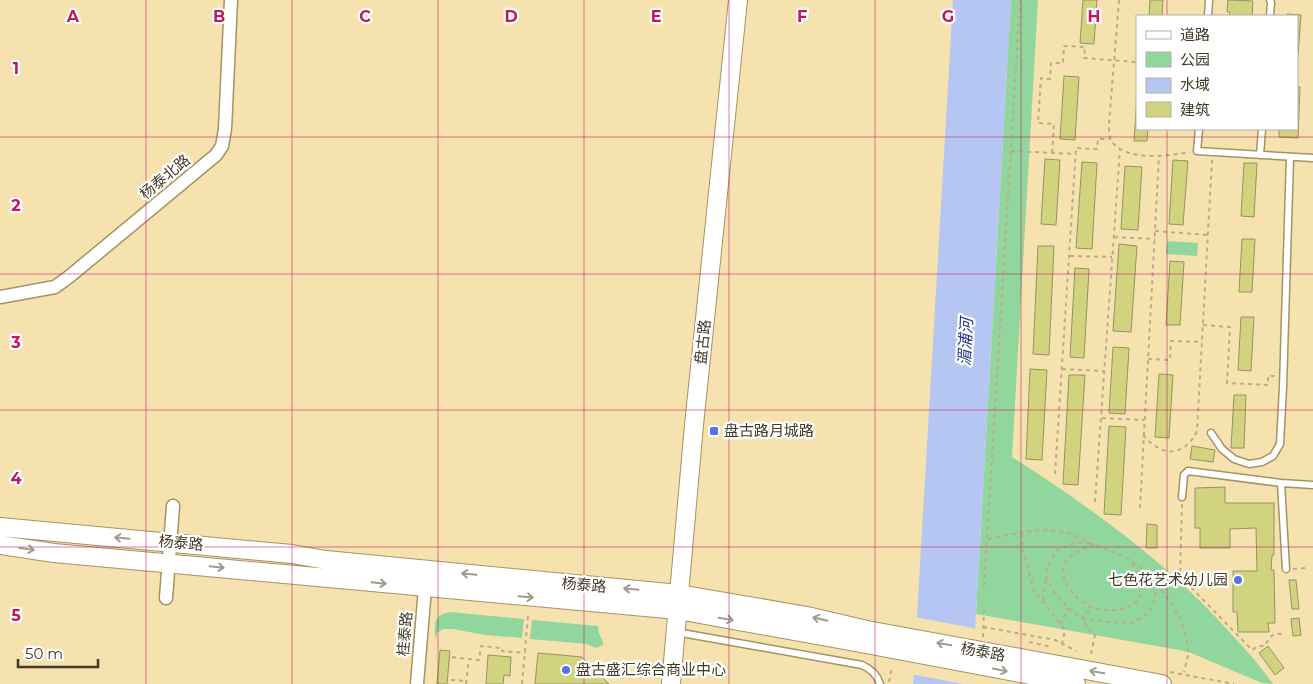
<svg xmlns="http://www.w3.org/2000/svg" width="1313" height="684" viewBox="0 0 1313 684" font-family="Montserrat,'Noto Sans SC',sans-serif">
	<style>
		.green { fill: #91d69d }
		.water { fill: #b6c6f2 }
		.pier { fill: #f6e2af }
		.building { fill: #d2d37e; stroke: #939462 }
		.lines { fill: none; stroke-linecap: round; stroke-linejoin: round }
		.lane-casing { stroke: #a69364; stroke-width: 9 }
		.street-casing { stroke: #a69364; stroke-width: 15 }
		.secondary-casing { stroke: #a69364; stroke-width: 20 }
		.path { stroke: #bdac83; stroke-width: 2; stroke-dasharray: 4 4; stroke-linecap: butt }
		.lane { stroke: #fff; stroke-width: 6 }
		.street { stroke: #fff; stroke-width: 12 }
		.secondary { stroke: #fff; stroke-width: 18 }
		.secondary-bridge-casing { stroke: #a69364; stroke-width: 20; stroke-linecap: butt }
		.secondary-bridge { stroke: #fff; stroke-width: 18 }
		.oneway { stroke: #a09c92 }
		.grid { fill: none; stroke: #c2185b; stroke-width: 1; stroke-opacity: 0.55 }
		.poi-dot { fill: #5575ea; stroke: #fff; stroke-width: 2 }
		.labels { text-anchor: middle; stroke-width: 4.5; stroke-linejoin: round; paint-order: stroke }
		.street-label { font-size: 15px; fill: #423a26; stroke: #fff }
		.poi-label { font-size: 15px; fill: #423a26; stroke: #fff; text-anchor: start }
		.water-label { font-size: 16px; font-style: italic; fill: #27398b; stroke: #fff }
		.grid-label { font-size: 16px; text-anchor: middle; font-weight: bold; fill: #c2185b; stroke: #fff; stroke-width: 4.5; stroke-linejoin: round; paint-order: stroke }
	</style>
	<rect width="100%" height="100%" fill="#f6e2af"/>
	<path class="green" d="M1011 0H1038L1012 457C1093 509 1171 565 1234 637 1248 652 1261 667 1273 684L1262 683 1191 653 1179 650 976 614Z
		M1167 241 1198 243 1197 256 1166 254Z
		M450 612 524 619 522 638 485 635 453 629H443L438 632 435 639C435 625 432 615 450 612Z
		M532 620 598 626 599 633 603 642V645L596 648 587 644 530 639Z"/>
	<path class="water" d="M953 0H1011L972 684H913Z"/>
	<path class="pier" d="M915 617 978 629 976 656 913 644Z
		M913 648 976 660 975 684H963L911 674Z"/>
	<path class="building" d="M1083 0H1097L1094 44 1080 43Z
		M1150 0H1163L1162 16H1149Z
		M1228 0 1253 1 1252 16H1229L1230 12H1227Z
		M1287 14 1301 15 1298 55H1297V16H1287Z
		M1064 76 1079 77 1075 140 1060 139Z
		M1297 87H1300L1298 138 1279 137V129H1297Z
		M1137 94V129H1148L1147 141H1134Z
		M1045 159 1060 160 1056 225 1041 224Z
		M1173 160 1188 161 1183 225 1169 224Z
		M1082 162 1097 163 1092 249 1076 248Z
		M1244 163H1257L1254 217 1241 216Z
		M1125 166 1142 167 1138 230 1121 229Z
		M1242 239H1255L1252 292H1239Z
		M1119 244 1137 246 1131 332 1113 331Z
		M1038 246H1054L1049 355 1033 354Z
		M1170 261 1184 262 1180 325H1166Z
		M1075 268 1089 269 1084 358 1070 357Z
		M1241 317H1254L1251 371 1238 370Z
		M1113 347 1129 348 1125 414 1109 413Z
		M1030 369 1047 370 1042 460 1026 459Z
		M1159 374 1173 375 1169 438 1155 437Z
		M1069 375H1085L1078 485 1063 484Z
		M1234 395H1246L1244 448H1231Z
		M1109 426 1126 427 1121 515 1104 514Z
		M1192 446 1215 450 1213 462 1190 459Z
		M1225 487V503H1274V555H1272L1271 570H1274L1275 623H1268L1269 632H1238L1237 612H1233V571H1257L1256 528 1230 529V548H1200V528H1195V488Z
		M1147 524 1157 525V548H1146Z
		M1289 580H1296L1299 609H1292Z
		M1299 618 1301 635 1293 636 1291 619Z
		M1268 646 1284 668 1275 675 1259 653Z
		M440 650 450 651 447 684H437Z
		M538 653 582 657 609 684H535Z
		M488 655 511 657 510 676 504 675 503 684H486Z"/>
	<g class="lines">
		<defs>
			<path id="lane" d="M1270 0 1271 3 1270 16
				M1208 16 1209 0
				M1199 129 1197 151 1313 158
				M1260 155 1262 129
				M1211 433 1222 449 1234 459 1249 464 1262 462 1273 456 1280 444 1283 387 1290 157
				M1281 483 1313 485
				M1182 497 1184 475 1188 471 1281 483 1286 569
				M676 632 862 665C871 669 877 674 880 684"/>
			<path id="street" d="M0 297 55 287 70 276 216 155 222 146 225 129 231 0
				M166 598 173 506
				M417 684 425 588"/>
			<path id="secondary" d="M0 527 292 554 326 560 679 594 807 616 867 630
				M0 545 54 553 678 610 866 644
				M1026 659 1162 684
				M1025 674 1076 684
				M671 684 694 425 738 0"/>
		</defs>
		<use href="#lane" class="lane-casing"/>
		<use href="#street" class="street-casing"/>
		<use href="#secondary" class="secondary-casing"/>
		<path class="path" d="M1119 0 1109 124C1109 129 1109 136 1111 140 1124 162 1169 156 1190 152
			M1137 58V75
			M1011 151 1075 154
			M1052 153 1054 124 1038 123 1041 78 1050 79 1051 63H1063L1064 46 1085 47 1084 58 1136 62
			M1155 231 1208 235
			M1114 237 1155 239
			M1070 256 1112 257
			M1203 325 1230 327 1227 383 1268 385V376H1276
			M1148 359 1170 360 1171 341 1202 342
			M1062 369 1104 371
			M1102 418 1144 420
			M1143 435C1161 457 1184 458 1197 431L1212 160
			M1055 474 1076 148 1097 149 1098 139H1110
			M1095 502 1120 149
			M1182 504 1180 576 1252 650 1258 646H1265C1269 637 1274 630 1285 636
			M1140 508 1159 156
			M1022 533 1023 550 1034 590 1065 630 1062 644
			M988 539C1012 534 1040 527 1064 532 1074 534 1083 540 1092 544 1104 549 1116 552 1128 559 1155 576 1189 619 1188 653 1188 659 1185 666 1184 672
			M1090 544 1076 542 1057 550 1047 567 1046 578 1057 596 1068 608 1082 618 1107 622 1131 623 1144 616 1153 606 1156 590 1151 579
			M1094 544C1085 549 1073 552 1067 560 1054 578 1077 602 1094 608 1110 613 1140 611 1142 589 1143 578 1135 570 1130 561
			M1293 569 1306 568
			M984 586 1020 0
			M1043 600 1046 578
			M1061 625 1068 608
			M983 627 1055 640 1076 651
			M983 637 984 609
			M1029 642 1052 647
			M1091 654 1095 635 1088 629 1082 618 1093 607
			M452 657 469 659
			M1170 672 1234 684
			M451 680 467 681
			M889 682 892 667
			M466 684 469 659 479 660 481 646 502 648V651L525 653
			M522 684 528 616"/>
		<use href="#lane" class="lane"/>
		<use href="#street" class="street"/>
		<use href="#secondary" class="secondary"/>
		<defs>
			<path id="secondary-bridge" d="M867 630 1026 659
				M866 644 1025 674"/>
		</defs>
		<use href="#secondary-bridge" class="secondary-bridge-casing"/>
		<use href="#secondary-bridge" class="secondary-bridge"/>
	</g>
	<defs><path id="oneway-shaft" d="M-6 0H5M1.5-3L5.5 0L1.5 3" fill="none" stroke-width="1.6" stroke-linecap="round" stroke-linejoin="round" transform="scale(1.25)"/></defs>
	<g class="oneway">
		<use href="#oneway-shaft" transform="translate(122 538) rotate(-175)"/>
		<use href="#oneway-shaft" transform="translate(27 549) rotate(8)"/>
		<use href="#oneway-shaft" transform="translate(217 567) rotate(6)"/>
		<use href="#oneway-shaft" transform="translate(469 574) rotate(-175)"/>
		<use href="#oneway-shaft" transform="translate(379 583) rotate(6)"/>
		<use href="#oneway-shaft" transform="translate(631 589) rotate(-175)"/>
		<use href="#oneway-shaft" transform="translate(526 597) rotate(5)"/>
		<use href="#oneway-shaft" transform="translate(726 619) rotate(10)"/>
		<use href="#oneway-shaft" transform="translate(820 619) rotate(-166)"/>
		<use href="#oneway-shaft" transform="translate(944 644) rotate(-170)"/>
		<use href="#oneway-shaft" transform="translate(1000 670) rotate(11)"/>
		<use href="#oneway-shaft" transform="translate(1097 672) rotate(-170)"/>
	</g>
	<path class="grid" d="M146 0V684M292 0V684M438 0V684M584 0V684M729 0V684M875 0V684M1021 0V684M1167 0V16M1167 129V684M0 137H1313M0 274H1313M0 410H1313M0 547H1313"/>
	<g class="poi-dot">
		<rect x="709" y="426" width="10" height="10" rx="2.5"/>
		<circle cx="1238" cy="580" r="5"/>
		<circle cx="566" cy="670" r="5"/>
	</g>
	<g class="labels">
		<g class="street-label">
			<text transform="translate(165 177) rotate(-40)" y="5">杨泰北路</text>
			<text transform="translate(703 342) rotate(-84)" y="5">盘古路</text>
			<text transform="translate(181 543) rotate(5)" y="5">杨泰路</text>
			<text transform="translate(584 585) rotate(5)" y="5">杨泰路</text>
			<text transform="translate(405 634) rotate(-85)" y="5">桂泰路</text>
			<text transform="translate(983 652) rotate(10)" y="5">杨泰路</text>
		</g>
		<g class="poi-label">
			<text x="724" y="436">盘古路月城路</text>
			<text x="1228" y="585" text-anchor="end">七色花艺术幼儿园</text>
			<text x="576" y="675">盘古盛汇综合商业中心</text>
		</g>
		<g class="water-label">
			<text transform="translate(965 342) rotate(-87)" y="6">湄浦河</text>
		</g>
	</g>
	<g class="grid-label">
		<text x="73" y="22">A</text>
		<text x="219" y="22">B</text>
		<text x="365" y="22">C</text>
		<text x="511" y="22">D</text>
		<text x="656" y="22">E</text>
		<text x="802" y="22">F</text>
		<text x="948" y="22">G</text>
		<text x="1094" y="22">H</text>
		<text x="16" y="74">1</text>
		<text x="16" y="211">2</text>
		<text x="16" y="348">3</text>
		<text x="16" y="484">4</text>
		<text x="16" y="621">5</text>
	</g>
	<rect x="1136" y="15" width="162" height="115" fill="#ffffff" stroke="#b3b0a8"/>
	<rect x="1146" y="31" width="25" height="8" fill="#ffffff" stroke="#b3b0a8"/>
	<text x="1180" y="40" font-size="15" fill="#423a26">道路</text>
	<rect x="1146" y="52" width="25" height="15" fill="#91d69d" stroke="#b3b0a8"/>
	<text x="1180" y="65" font-size="15" fill="#423a26">公园</text>
	<rect x="1146" y="78" width="25" height="15" fill="#b6c6f2" stroke="#b3b0a8"/>
	<text x="1180" y="90" font-size="15" fill="#423a26">水域</text>
	<rect x="1146" y="102" width="25" height="15" fill="#d2d37e" stroke="#b3b0a8"/>
	<text x="1180" y="115" font-size="15" fill="#423a26">建筑</text>
	<path d="M18 659v8h80v-8" fill="none" stroke="#423a26" stroke-width="2.5"/>
	<text x="25" y="659" font-size="15" fill="#423a26" stroke="#ffffff" stroke-width="4" paint-order="stroke">50 m</text>
</svg>
